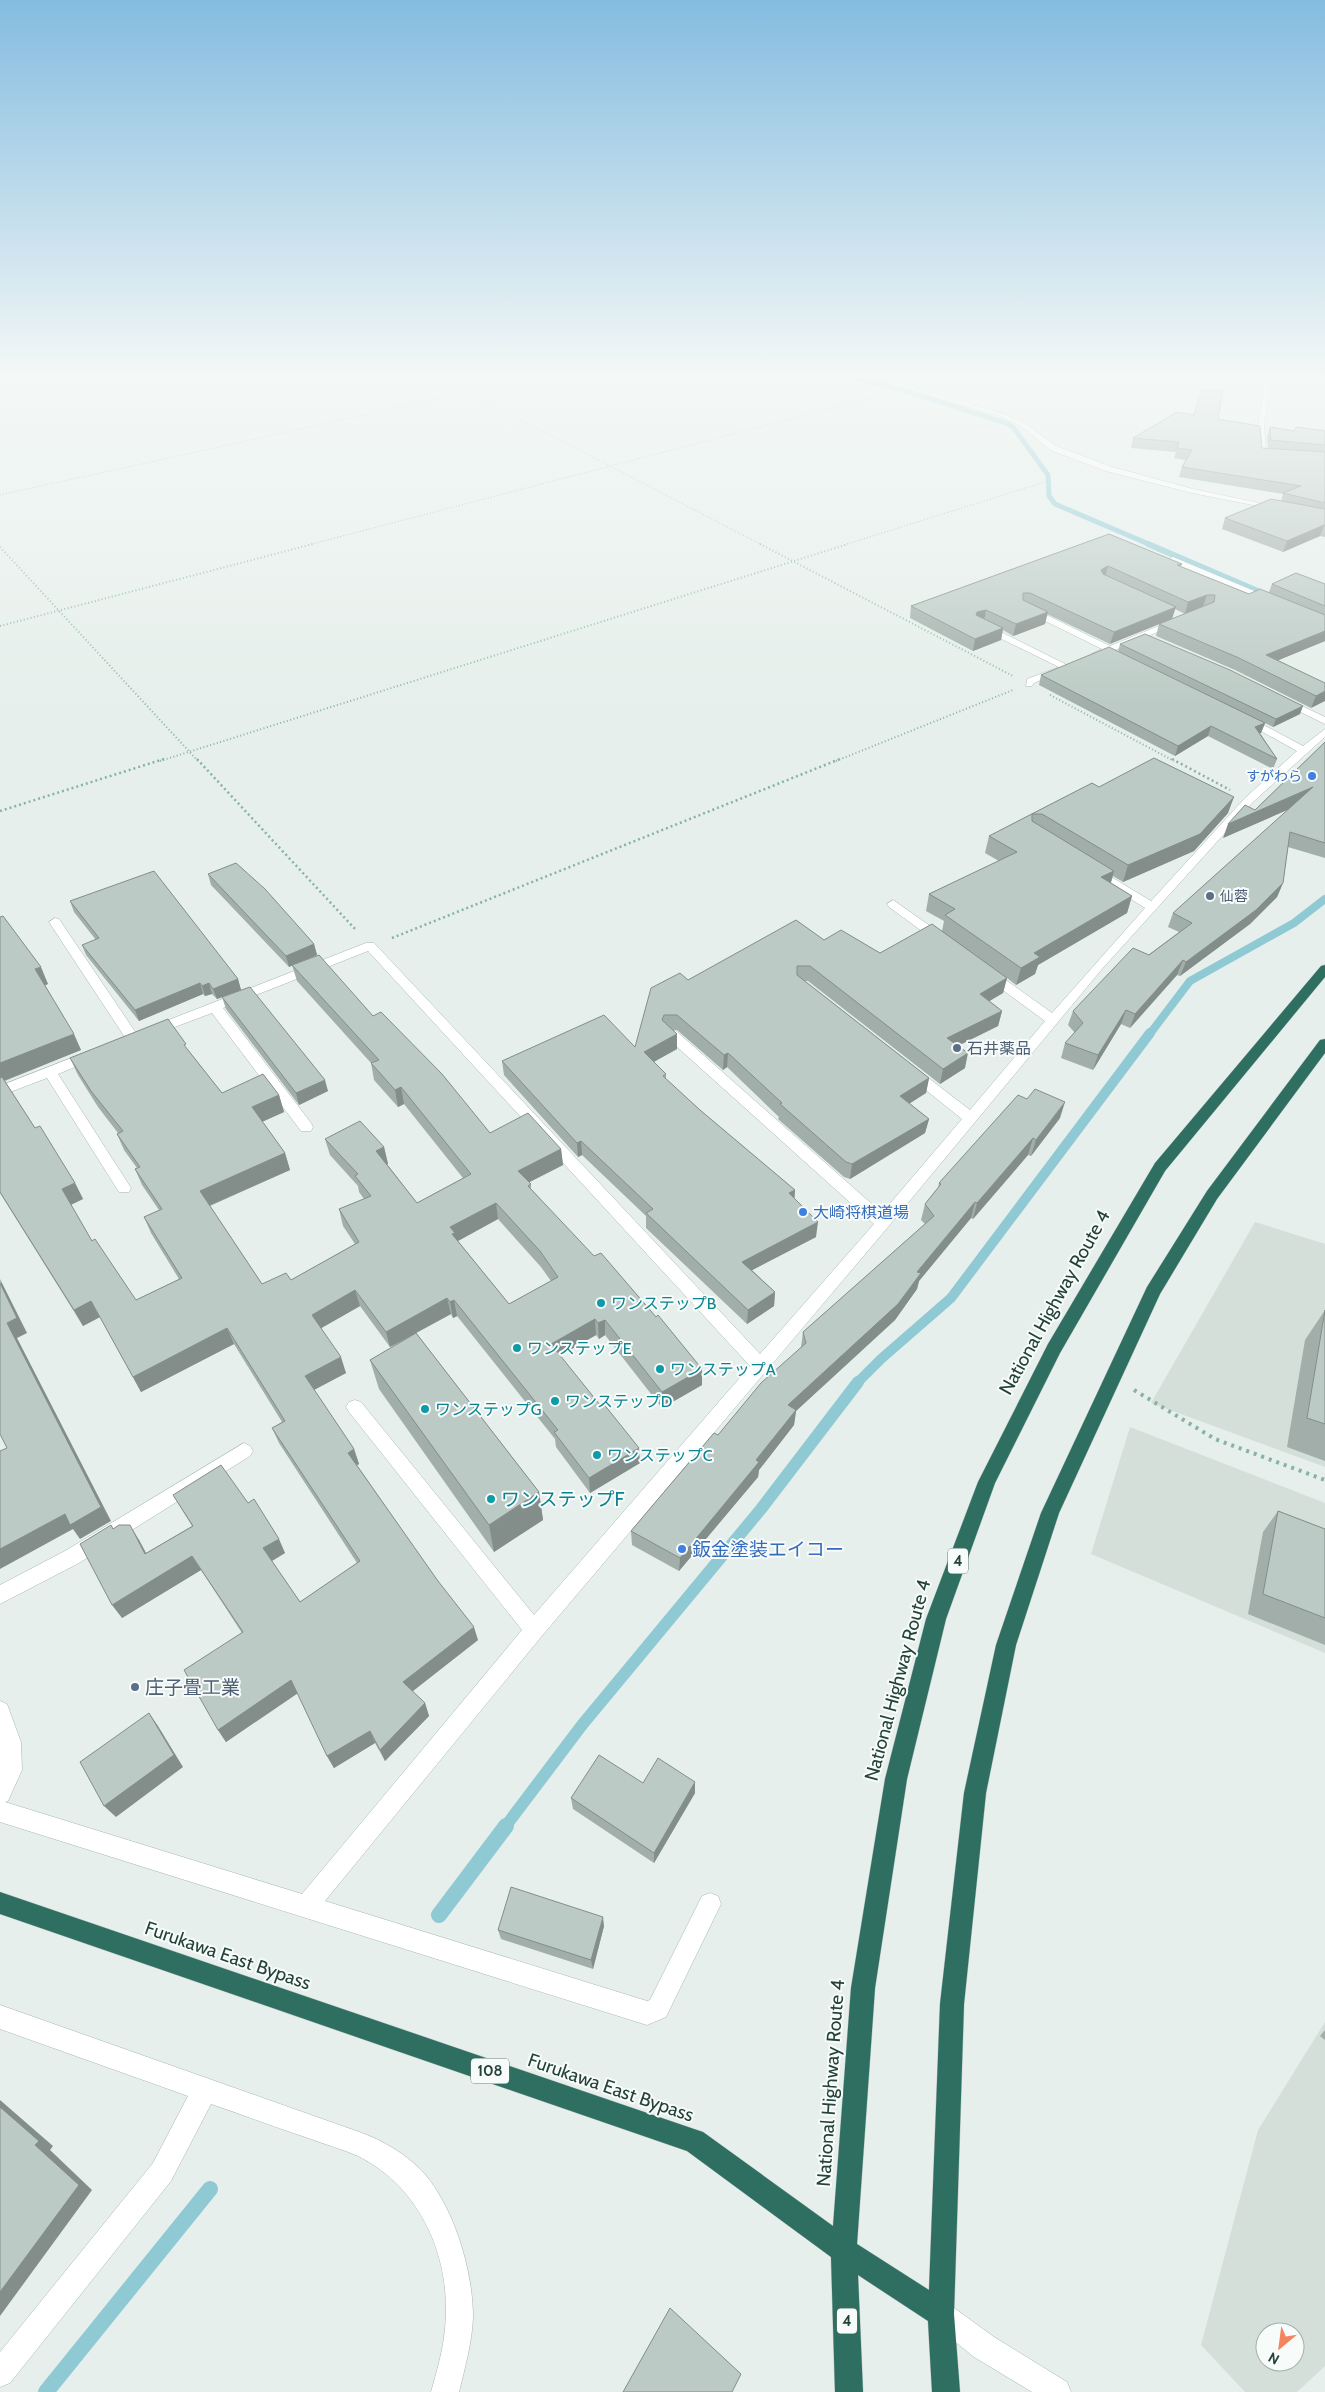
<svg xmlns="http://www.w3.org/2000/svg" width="1325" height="2392" viewBox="0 0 1325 2392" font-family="Cabin,'Noto Sans JP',sans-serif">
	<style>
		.built { fill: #d4dfda; fill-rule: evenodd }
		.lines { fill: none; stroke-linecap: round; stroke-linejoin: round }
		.stream-far5 { stroke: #8ec9d4; stroke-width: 5 }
		.stream-far4 { stroke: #8ec9d4; stroke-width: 6 }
		.stream-far3 { stroke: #8ec9d4; stroke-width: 8 }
		.stream-far2 { stroke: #8ec9d4; stroke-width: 10 }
		.stream-far1 { stroke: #8ec9d4; stroke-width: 12 }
		.stream { stroke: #8ec9d4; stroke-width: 16 }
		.minor-casing { stroke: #a8b8b2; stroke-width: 1 }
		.highway-casing { stroke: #c2cac8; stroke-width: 1 }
		.path-far3 { stroke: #86b3a5; stroke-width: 1; stroke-dasharray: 1 2; stroke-linecap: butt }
		.path-far2 { stroke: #86b3a5; stroke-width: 2; stroke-dasharray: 1 2.5; stroke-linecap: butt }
		.path-far1 { stroke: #86b3a5; stroke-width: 2.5; stroke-dasharray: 2 3; stroke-linecap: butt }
		.path { stroke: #86b3a5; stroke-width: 4; stroke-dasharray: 3 5; stroke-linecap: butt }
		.minor { fill: #fff; fill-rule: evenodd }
		.highway { fill: #2f6f62; fill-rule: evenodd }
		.wall { fill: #a1aea9; fill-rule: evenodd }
		.shaded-wall { fill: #838d89 }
		.building { fill: #bbcac4; stroke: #838d89; fill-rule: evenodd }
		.shop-dot { fill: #3f7fe0; stroke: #f7fbf9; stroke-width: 2 }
		.service-dot { fill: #5c6f8a; stroke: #f7fbf9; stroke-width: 2 }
		.culture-dot { fill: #0f9aa8; stroke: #f7fbf9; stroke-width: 2 }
		.labels { text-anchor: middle; stroke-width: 4; stroke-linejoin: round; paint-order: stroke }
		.far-shop-label { font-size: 14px; fill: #366cbe; stroke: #f7fbf9; text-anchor: end }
		.far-service-label { font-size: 14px; fill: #4e5e75; stroke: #f7fbf9; text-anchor: start }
		.shield { fill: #f7fbf9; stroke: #637a73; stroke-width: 1 }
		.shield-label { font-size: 15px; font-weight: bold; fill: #24423a }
		.service-label { font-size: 16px; fill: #4e5e75; stroke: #f7fbf9; text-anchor: start }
		.shop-label { font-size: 16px; fill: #366cbe; stroke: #f7fbf9; text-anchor: start }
		.culture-label { font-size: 16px; fill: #0d838f; stroke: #f7fbf9; text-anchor: start }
		.near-street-label { font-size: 19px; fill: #24423a; stroke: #f7fbf9 }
		.near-culture-label { font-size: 19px; fill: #0d838f; stroke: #f7fbf9; text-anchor: start }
		.near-shop-label { font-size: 19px; fill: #366cbe; stroke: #f7fbf9; text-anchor: start }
		.near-service-label { font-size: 19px; fill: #4e5e75; stroke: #f7fbf9; text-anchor: start }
	</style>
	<rect width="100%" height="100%" fill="#e6efeb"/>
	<path class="built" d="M1255 1222 1325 1244V1467L1151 1403Z
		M1130 1427 1325 1503V1653L1091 1554Z
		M1325 2022V2366L1297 2392H1245L1201 2345 1258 2130ZM1265 2332H1295V2362H1265Z"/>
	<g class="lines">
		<path class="stream-far5" d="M849 376 899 389 1006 423 1013 427 1048 475 1049 496 1055 504 1151 545"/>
		<path class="stream-far4" d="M1148 544 1267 595"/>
		<path class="stream-far3" d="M1149 1035 1190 981 1294 923 1325 899"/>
		<path class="stream-far2" d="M857 1383 881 1359 951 1298 1150 1033"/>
		<path class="stream-far1" d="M505 1827 582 1725 761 1509 858 1382"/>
		<path class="stream" d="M439 1915 506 1826
			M46 2392 210 2189"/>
		<defs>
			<path id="minor" d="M865 376H873L1004 414 1027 425 1056 446 1112 467 1193 489 1282 508 1278 510 1192 493 1106 471 1050 450 1023 427 1000 416Z
				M1266 376H1272L1264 425 1266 453 1270 455 1266 457 1258 454V425Z
				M1173 557 1271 598 1272 600 1265 602 1170 562V558Z
				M1028 606 1110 646 1173 620 1181 622 1094 659 1091 658V654L1102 649 1025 611V607Z
				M981 625H987L1071 667 1034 683 1032 686H1026L1027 679 1059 667 981 629Z
				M1283 697 1325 717V724L1280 702V698Z
				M1245 715 1303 746 1325 729V737L1253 802 1102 969 888 1227 541 1637 325 1901 647 2001 650 2000 702 1896 710 1893 718 1896 721 1904 666 2017 647 2025 0 1822V1701L7 1704 21 1742 22 1770 8 1801 5 1802 302 1894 522 1630 349 1412 346 1407 349 1402 355 1400 361 1402 534 1615 750 1366 368 951 223 1008 311 1123 313 1127 311 1131H301L212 1013 153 1035 146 1031 148 1028 366 943H374L760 1354 874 1224 666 1037 664 1034 666 1031H676L882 1213 962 1119 908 1076 906 1073 908 1070H918L970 1110 1045 1021 985 977 983 974 985 971H993L1052 1013 1145 908 1090 873V869H1098L1151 901 1245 798 1297 751 1241 720V716Z
				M893 900 946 937 948 940 946 943H938L889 907 887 904Z
				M55 918 59 919 138 1036 140 1039 138 1042H128L49 922Z
				M92 1050 97 1052 99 1055 97 1058 58 1074 131 1188 129 1192H119L47 1078 0 1096V1086Z
				M244 1443 250 1446 253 1451 250 1456 79 1563 0 1604V1585L65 1551Z
				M0 2005 362 2133C383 2141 404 2153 420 2169 453 2203 473 2270 473 2317 472 2343 465 2367 459 2392H431C437 2371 443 2350 445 2329 452 2259 422 2188 358 2156 342 2149 324 2144 308 2138 275 2127 243 2115 211 2104L171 2181 10 2383 0 2387V2352L153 2163 188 2096 0 2029Z
				M941 2301 950 2305 994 2337 1067 2382 1071 2392H1032L974 2357 932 2323 928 2314 932 2305Z"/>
			<path id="highway" d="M1325 965V977L1165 1171 1060 1353 995 1483 946 1619 907 1779 875 1988 857 2244 929 2290 940 2004 964 1793 996 1645 1041 1513 1147 1287 1207 1191 1320 1040 1325 1039V1053L1217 1199 1160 1294 1059 1513 1016 1645 986 1793 964 2004 954 2314 960 2392H932L928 2321 858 2275 863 2392H835L831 2257 687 2151 0 1914V1892L694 2129 703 2132 833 2226 851 1988 885 1779 926 1619 978 1482 1048 1344 1155 1163 1321 966Z"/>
		</defs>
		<use href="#minor" class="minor-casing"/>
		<use href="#highway" class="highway-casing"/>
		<path class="path-far3" d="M437 376 762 545
			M994 394 1006 376
			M0 395 101 376
			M0 495 542 376
			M308 545 875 397
			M844 545 1048 481"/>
		<path class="path-far2" d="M760 544 1013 676
			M0 547 198 761
			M0 626 313 544
			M1050 695 1174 761
			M160 761 848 544
			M836 761 1013 690"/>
		<path class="path-far1" d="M197 759 355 929
			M1172 759 1230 790
			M0 811 164 759
			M392 938 840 759"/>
		<path class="path" d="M1134 1390 1215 1439 1325 1480"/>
		<use href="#minor" class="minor"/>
		<use href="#highway" class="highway"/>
	</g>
	<path class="wall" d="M1218 419 1262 448H1268L1267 437 1270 427 1294 431 1325 445V537L1320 536 1283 552 1222 529 1225 518 1281 501 1283 494 1179 477 1182 467 1186 460 1174 458 1176 452 1131 448 1133 438Z
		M1109 534 1182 564 1181 567 1249 594 1269 592 1272 584H1325V641L1278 660 1325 683 1311 708 1235 670 1156 636 1159 624 1185 614 1175 609 1110 644 1047 614 1045 624 1013 636 1003 630 1001 640 973 651 910 618 911 606Z
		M1120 644 1300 714 1273 727 1265 723 1261 733H1260L1277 759 1273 769 1208 736 1175 756 1039 685 1041 675 1118 652Z
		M1325 742V858L1288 847 1283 883 1277 897 1250 924 1180 976 1177 975 1130 1028 1121 1024 1093 1070 1061 1058 1065 1043 1075 1033 1068 1025 1073 1011 1179 932 1168 927 1173 913 1289 809 1223 838 1255 810Z
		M1092 783 1099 787 1228 813 1194 851 1123 882 1113 876 1111 883 1132 896 1127 913 1038 965 1035 974 1016 985 1007 978 1003 993 989 1001 1002 1011 998 1026 958 1046 965 1068 940 1084 808 981H805L929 1078 926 1093 909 1103 929 1119 925 1133 850 1179 844 1177 778 1119 779 1117 727 1067 723 1070 677 1030H672L677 1049 654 1062 666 1074V1079L700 1110 795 1190 794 1198 816 1237 752 1270 775 1292 774 1306 747 1324 646 1228V1216L582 1155 578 1157 504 1075 502 1061 635 1047 688 980 824 940 880 953 942 931 944 921 926 911 929 894 999 861 985 853 989 836Z
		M208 874 314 944 317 955 295 964 373 1016 490 1133 561 1149 563 1165 529 1182 531 1184V1189L702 1385 662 1408 605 1335 599 1339 596 1335 560 1356 640 1463 590 1493 556 1447 555 1439 457 1316 453 1318 451 1314 416 1333 539 1492 543 1520 494 1552 379 1389 370 1360 408 1338 390 1347 360 1306 321 1328 346 1373 314 1390 354 1449 359 1464 357 1465 478 1640 412 1691 425 1703 429 1716 385 1761 375 1743 334 1768 327 1756 298 1693 226 1742 218 1730 242 1633 201 1570 122 1618 111 1525 113 1529 139 1540 146 1553 192 1526 173 1495 248 1503 285 1553 272 1561 300 1602 357 1563 279 1443 272 1428 282 1422 234 1344 141 1392 100 1317 83 1326 0 1193V917L48 984 45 985 81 1050 5 1081 35 1128 75 1183 83 1199 71 1205 92 1241 136 1300 179 1279 151 1233 144 1217 159 1210 142 1185 135 1169 137 1168 124 1150 117 1134 118 1133 98 1107 78 1075 70 1058 188 1050 222 1093 279 1095 284 1112 262 1122 285 1153 290 1170 210 1206 262 1284 291 1280 355 1244 343 1226 339 1209 364 1199 359 1192 358 1186 330 1155 325 1139 384 1147 388 1164H387L417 1203 463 1178 404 1104 398 1107 374 1080 371 1063 297 981 292 965 289 967 211 885ZM498 1219 541 1267 551 1281 509 1304 458 1241Z
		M70 901 238 979 241 990 217 999 212 994 205 996 203 994 139 1021 86 955 82 945 96 940 74 912Z
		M222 997 328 1091 299 1105 226 1009Z
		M1060 1118 1031 1156 1028 1155 973 1219 971 1218 919 1281 917 1289 895 1320 796 1411 794 1425 759 1470 758 1477 679 1571 632 1545 631 1531 718 1435 801 1347 803 1332 925 1224 921 1220 925 1204 938 1188 939 1183Z
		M1325 1310V1461L1287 1447 1305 1340Z
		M1278 1511 1325 1529V1645L1248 1614 1263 1532Z
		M695 1782V1793L654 1863 573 1809 571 1798 643 1783Z
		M604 1926 593 1969 501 1939 498 1930Z
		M1325 2030V2040L1320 2036Z"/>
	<path class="shaded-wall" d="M1324 525 1320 536 1283 552 1287 541Z
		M1108 566 1105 577 1101 570Z
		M1207 595 1203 606 1185 614 1188 602Z
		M1176 607 1172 619 1110 644 1114 632Z
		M986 610 984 621 975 623 977 612Z
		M1048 612 1045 624 1013 636 1016 624Z
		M1003 628 1001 640 973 651 975 639Z
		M1325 631V641L1262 667 1266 655Z
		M1325 691V701L1311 708 1316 696Z
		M1303 706 1300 714 1273 727 1276 719Z
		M1265 723 1261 733 1252 737 1255 727Z
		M1211 726 1208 736 1175 756 1178 746Z
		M1313 787 1308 801 1223 838 1228 824Z
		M1234 797 1228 813 1194 851 1123 882 1128 865Z
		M1114 871 1109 888 1101 877Z
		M1283 883 1277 897 1250 924 1180 976 1186 962Z
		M1132 896 1127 913 1038 965 1035 974 1016 985 1021 968 1034 953Z
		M314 944 317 955 289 967 286 956Z
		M1183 960 1177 975 1130 1028 1135 1014Z
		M41 967 48 984 43 986 35 969Z
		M1007 978 1003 993 976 1009 980 994Z
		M238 979 241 990 217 999 213 989Z
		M200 983 203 994 139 1021 135 1010Z
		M209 983 212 994 205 996 202 986Z
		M1126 1010 1121 1024 1093 1070 1098 1055Z
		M1002 1011 998 1026 943 1053 947 1038Z
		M74 1034 81 1050 3 1081 0 1084V1063Z
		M677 1034V1049L644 1067V1052Z
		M728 1053 727 1067 723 1070 724 1055Z
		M968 1053 965 1068 940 1084 943 1069Z
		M929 1078 926 1093 898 1111 900 1096Z
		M325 1080 328 1091 299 1105 296 1093Z
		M401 1087 404 1104 398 1107 395 1090Z
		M279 1095 284 1112 257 1124 252 1107Z
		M1065 1102 1060 1118 1031 1156 1036 1140Z
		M929 1119 925 1133 850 1179 852 1164Z
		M1033 1138 1028 1155 973 1219 977 1203Z
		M581 1141 582 1155 578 1157 577 1143Z
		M384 1147 388 1164 380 1168 376 1151Z
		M561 1149 563 1165 520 1187 518 1171Z
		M285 1153 290 1170 206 1207 200 1191Z
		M75 1183 83 1199 70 1205 62 1189Z
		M795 1190 794 1205 789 1193Z
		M975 1202 971 1218 919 1281 917 1289 895 1320 796 1411 794 1425 759 1470 758 1477 679 1571 680 1558 756 1460 788 1405 917 1272Z
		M496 1203 498 1219 456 1242 450 1227Z
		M818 1222 816 1237 741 1276 742 1262Z
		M0 1279 27 1333 17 1338 111 1521 80 1539 73 1529 0 1569V1549L65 1514 7 1323Z
		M355 1290 360 1306 318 1330 312 1315Z
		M775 1292 774 1306 747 1324 748 1310Z
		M447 1298 451 1314 390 1347 386 1332Z
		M454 1300 457 1316 453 1318 450 1302Z
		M91 1301 100 1317 83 1326 74 1310Z
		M595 1319 596 1335 552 1360 551 1344Z
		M605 1320V1335L599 1339 598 1323Z
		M227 1328 234 1344 141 1392 133 1377Z
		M341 1357 346 1373 310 1392 305 1376Z
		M702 1369V1385L662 1408V1392Z
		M639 1448 640 1463 590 1493 589 1478Z
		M354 1449 359 1464 353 1467 348 1453Z
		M539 1492 543 1520 494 1552 489 1525Z
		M130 1525 139 1540 154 1568 145 1554Z
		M279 1539 285 1553 270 1562 263 1548Z
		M192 1556 201 1570 122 1618 112 1605Z
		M474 1627 478 1640 408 1695 403 1682Z
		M291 1680 298 1693 226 1742 218 1730Z
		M425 1703 429 1716 385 1761 380 1750Z
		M149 1713 158 1726 183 1767 116 1817 104 1806Z
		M370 1731 375 1743 334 1768 327 1756Z
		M695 1782V1793L654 1863V1853Z
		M603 1917 604 1926 593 1969 591 1960Z
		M0 2100 53 2146 50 2150 92 2190 0 2316V2292L35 2145 0 2107Z"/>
	<path class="building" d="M1201 390H1223L1218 419 1260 426 1262 448 1325 452V503L1283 493 1301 486 1182 467 1192 450 1177 448 1179 442 1133 438 1177 412 1194 415Z
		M1270 427 1294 431 1296 427 1325 431V445L1271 440Z
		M1271 499 1325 509V526L1324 525 1287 541 1225 518Z
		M1109 534 1182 564 1177 565 1249 594 1260 589 1325 615V631L1266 655 1325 683V691L1316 696 1239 658 1159 624 1214 602 1215 595H1207L1188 602 1108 566 1101 570 1103 574 1176 607 1114 632 1030 593H1023V600L1048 612 1016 624 986 610 977 612 976 615 1003 628 975 639 911 606Z
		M1296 573 1325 584V606L1272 584Z
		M1145 634 1230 670 1303 706 1276 719 1120 644Z
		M1109 647 1265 723 1255 727 1277 759 1211 726 1178 746 1041 675Z
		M1325 742V843L1290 832 1283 883 1256 910 1186 962 1183 960 1135 1014 1126 1010 1098 1055 1065 1043 1083 1023 1073 1011 1133 948 1149 955 1192 923 1173 913 1313 787 1228 824 1245 805 1255 810Z
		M1154 758 1234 797 1200 834 1128 865 1042 814H1032V821L1114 871 1101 877 1132 896 1034 953 1040 957 1021 968 945 915 955 909 929 894 1017 852 989 836 1092 783 1099 787Z
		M236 863 265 889 314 944 286 956 208 874Z
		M154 871 238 979 213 989 209 983 202 986 200 983 135 1010 82 945 99 938 70 901Z
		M3 916 41 967 35 969 74 1034 0 1063V917Z
		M796 920 824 940 841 930 880 953 932 924 1007 978 980 994 1002 1011 947 1038 968 1053 943 1069 810 966H797V975L929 1078 900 1096 929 1119 852 1164 846 1162 780 1104 782 1103 728 1053 724 1055 677 1015H664L662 1020 677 1034 644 1052 666 1074 663 1076 700 1110 795 1190 789 1193 818 1222 742 1262 775 1292 748 1310 646 1213 653 1209 581 1141 577 1143 502 1061 604 1015 635 1047 651 988 680 973 688 980Z
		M319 955 373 1016 381 1012 442 1074 490 1133 528 1113 561 1149 518 1171 531 1184 528 1186 594 1256 601 1253 656 1317 658 1315 702 1369 662 1392 605 1320 598 1323 595 1319 551 1344 600 1405 603 1403 639 1448 589 1478 554 1432 558 1430 454 1300 450 1302 447 1298 386 1332 355 1290 312 1315 341 1357 305 1376 354 1449 348 1453 438 1581 474 1627 403 1682 425 1703 380 1750 370 1731 327 1756 291 1680 218 1730 184 1670 243 1632 192 1556 112 1605 80 1544 111 1525 113 1529 119 1525H130L145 1554 193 1526 173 1495 221 1465 248 1503 254 1499 279 1539 263 1548 300 1602 360 1561 272 1428 285 1421 227 1328 133 1377 91 1301 74 1310 0 1192V1078L2 1077 35 1128 40 1126 75 1183 62 1189 92 1241 95 1239 136 1300 182 1278 144 1217 162 1209 135 1169 140 1167 117 1134 123 1131 91 1091 70 1058 168 1019 186 1044 184 1045 222 1093 263 1074 279 1095 252 1107 285 1153 200 1191 262 1284 286 1273 291 1280 359 1242 339 1209 371 1196 355 1176 358 1174 325 1139 360 1121 384 1147 376 1151 417 1203 471 1174 401 1087 395 1090 371 1063 379 1060 292 965ZM496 1203 540 1251 558 1277 509 1304 452 1234 455 1233 450 1227Z
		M250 987 325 1080 296 1093 222 997Z
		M1035 1089 1065 1102 1036 1140 1033 1138 977 1203 975 1202 917 1272 921 1273 898 1304 788 1405 796 1410 756 1460 759 1462 680 1558 631 1531 714 1433 718 1435 761 1383 806 1343 803 1332 934 1216 925 1204 941 1184 939 1183 1018 1095 1027 1099Z
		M0 1283 17 1318 7 1323 101 1507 70 1525 65 1514 0 1549V1451L7 1448 0 1434Z
		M1325 1310V1424L1307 1418Z
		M416 1333 539 1492 489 1525 370 1360Z
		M1278 1511 1325 1529V1618L1263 1594Z
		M149 1713 174 1755 104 1806 80 1762Z
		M599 1755 643 1783 658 1758 695 1782 654 1853 571 1798Z
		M511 1887 603 1917 591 1960 498 1930Z
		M0 2107 39 2141 35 2145 79 2185 0 2292Z
		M670 2308 741 2374 732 2392H623Z"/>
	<linearGradient id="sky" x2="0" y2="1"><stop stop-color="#84bce0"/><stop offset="0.53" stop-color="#f4f8f6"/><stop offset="1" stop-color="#f4f8f6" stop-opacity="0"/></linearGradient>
	<rect width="1325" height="710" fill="url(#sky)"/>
	<g class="shop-dot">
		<circle cx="1312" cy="776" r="5"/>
		<circle cx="803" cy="1212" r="5"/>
		<circle cx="682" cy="1549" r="5"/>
	</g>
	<g class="service-dot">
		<circle cx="1210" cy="896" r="5"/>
		<circle cx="957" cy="1048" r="5"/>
		<circle cx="135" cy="1687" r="5"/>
	</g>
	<g class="culture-dot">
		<circle cx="601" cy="1303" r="5"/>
		<circle cx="517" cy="1348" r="5"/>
		<circle cx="660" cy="1369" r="5"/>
		<circle cx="555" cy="1401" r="5"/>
		<circle cx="425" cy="1409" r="5"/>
		<circle cx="597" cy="1455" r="5"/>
		<circle cx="491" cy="1499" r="5"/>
	</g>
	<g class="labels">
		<g class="far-shop-label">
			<text x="1302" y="781">すがわら</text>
		</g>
		<g class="far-service-label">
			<text x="1220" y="901">仙蓉</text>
		</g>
		<g class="shield">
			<rect x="948" y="1548.5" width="20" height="25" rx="4"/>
			<rect x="471" y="2058.5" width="38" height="25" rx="4"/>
			<rect x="837" y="2308.5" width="20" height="25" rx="4"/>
		</g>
		<g class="shield-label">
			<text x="958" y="1566">4</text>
			<text x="490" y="2076">108</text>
			<text x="847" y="2326">4</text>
		</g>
		<g class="service-label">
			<text x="967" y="1054">石井薬品</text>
		</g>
		<g class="shop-label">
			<text x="813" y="1218">大崎将棋道場</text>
		</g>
		<g class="culture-label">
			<text x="611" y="1309">ワンステップB</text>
			<text x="527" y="1354">ワンステップE</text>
			<text x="670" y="1375">ワンステップA</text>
			<text x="565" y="1407">ワンステップD</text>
			<text x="435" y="1415">ワンステップG</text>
			<text x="607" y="1461">ワンステップC</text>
		</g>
		<g class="near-street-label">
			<text transform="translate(1054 1302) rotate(-61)" y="7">National Highway Route 4</text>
			<text transform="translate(897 1680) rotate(-75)" y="7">National Highway Route 4</text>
			<text transform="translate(228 1955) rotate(19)" y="7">Furukawa East Bypass</text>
			<text transform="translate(830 2083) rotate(-86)" y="7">National Highway Route 4</text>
			<text transform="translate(611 2087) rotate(19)" y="7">Furukawa East Bypass</text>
		</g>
		<g class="near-culture-label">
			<text x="501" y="1506">ワンステップF</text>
		</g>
		<g class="near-shop-label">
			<text x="692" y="1556">鈑金塗装エイコー</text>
		</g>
		<g class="near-service-label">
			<text x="145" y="1694">庄子畳工業</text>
		</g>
	</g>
	<g transform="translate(1280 2347) rotate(209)"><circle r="24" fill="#f7fbf9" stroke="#a3b1ad"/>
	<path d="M0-4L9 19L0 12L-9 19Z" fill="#f4845f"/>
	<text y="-8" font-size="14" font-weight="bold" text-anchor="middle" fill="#24423a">N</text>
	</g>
</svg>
